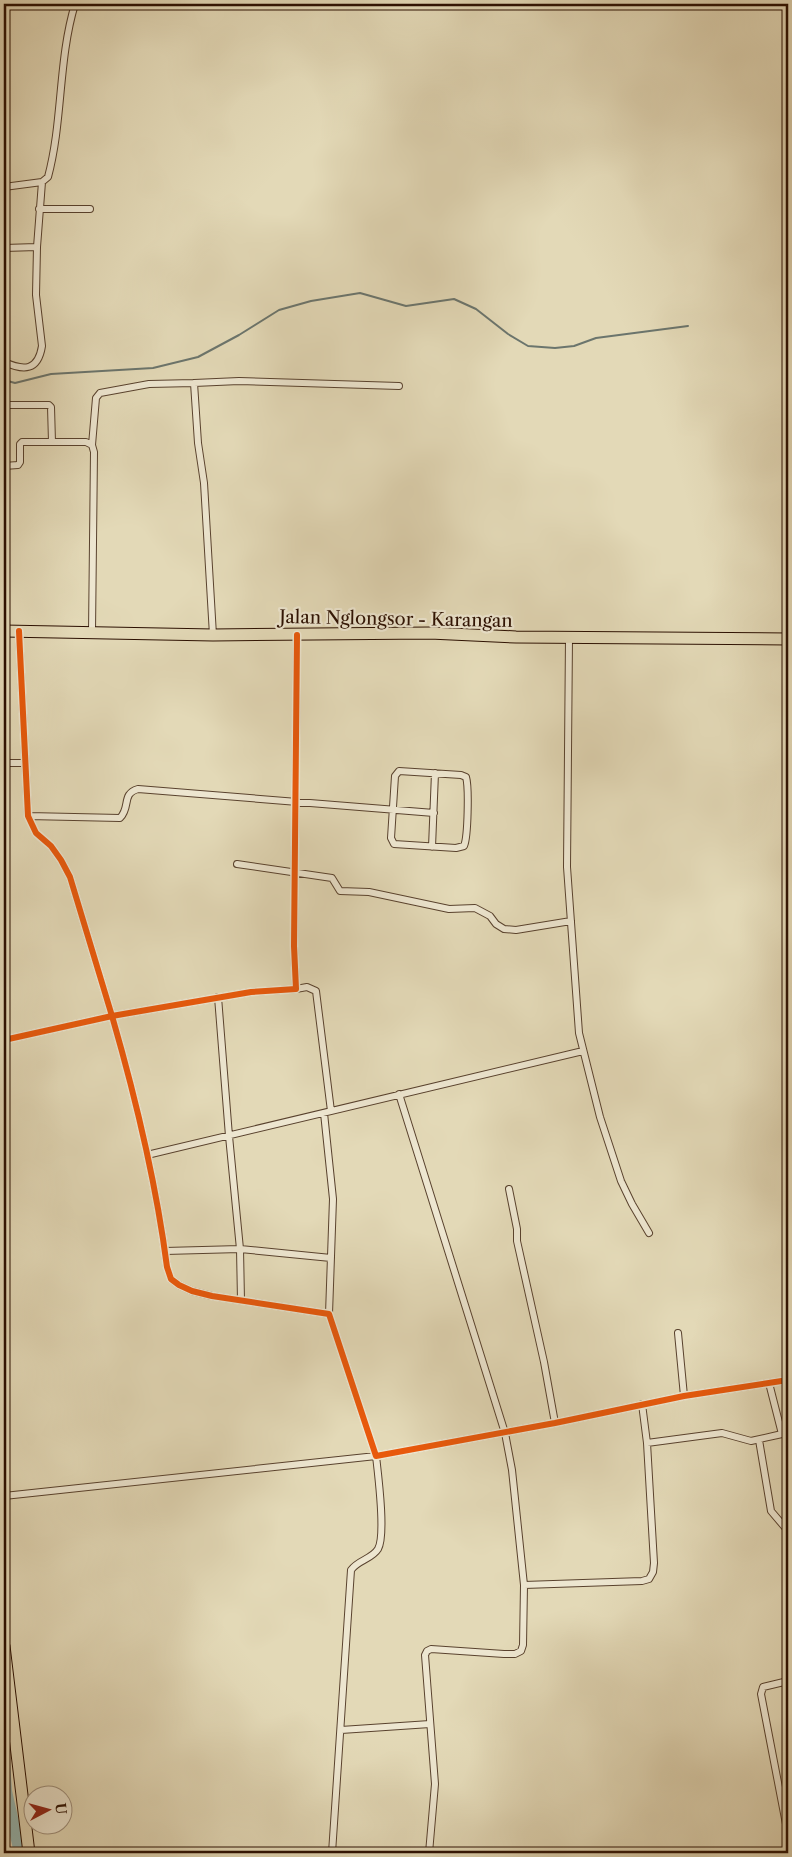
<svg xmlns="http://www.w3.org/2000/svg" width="792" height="1857" viewBox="0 0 792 1857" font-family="'Libre Caslon Text',serif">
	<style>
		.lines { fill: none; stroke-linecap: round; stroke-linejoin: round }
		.stream { stroke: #6b756d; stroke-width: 2 }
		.river { stroke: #96b9b5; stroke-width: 12 }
		.street-casing { stroke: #59422e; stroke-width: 8 }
		.highway-casing { stroke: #2b0f01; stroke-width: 13 }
		.street { stroke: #ede6d0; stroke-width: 6 }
		.highway { stroke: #e3d9b7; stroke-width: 11 }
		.cycleway-casing { stroke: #ede6d0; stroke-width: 9 }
		.cycleway { stroke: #e8590c; stroke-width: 6 }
		.labels { text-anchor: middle; stroke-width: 4.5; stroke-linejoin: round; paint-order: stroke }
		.street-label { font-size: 18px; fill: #2b0f01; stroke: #ede6d0 }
	</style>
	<rect width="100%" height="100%" fill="#e3d9b7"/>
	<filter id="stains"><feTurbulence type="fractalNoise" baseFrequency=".004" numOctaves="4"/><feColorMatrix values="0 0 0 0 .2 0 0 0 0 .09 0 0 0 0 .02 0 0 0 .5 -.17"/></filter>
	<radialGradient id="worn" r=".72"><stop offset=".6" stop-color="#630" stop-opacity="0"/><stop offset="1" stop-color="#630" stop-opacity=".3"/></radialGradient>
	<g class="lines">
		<path class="stream" d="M4 380 15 383 51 374 153 368 198 357 239 335 279 310 311 301 360 293 406 306 454 299 476 309 508 334 528 346 555 348 574 346 596 338 688 326"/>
		<path class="river" d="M4 1763 6 1791 20 1853"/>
		<defs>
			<path id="street" d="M4 187 42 182 48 177C63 121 58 60 75 4
				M39 209H90
				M4 248 37 247
				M4 362C24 371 38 371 42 346L36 295 37 247 42 182
				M4 405H49L51 407 52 442
				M92 445 96 398 100 393 149 384 194 383
				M4 466 18 465 20 462V444L22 442H86L92 445 94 452 92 632
				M19 631 28 816 36 833 51 846 61 860 70 877 112 1016 251 992 296 989 294 946 297 635
				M213 635 204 483 198 443 194 383 239 381 399 386
				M569 638 567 867 579 1033 600 1117 621 1181 632 1204 649 1233
				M4 763H24
				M399 771 461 775 466 777C469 787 468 837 464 846L456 848 394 844 391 838 395 776Z
				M28 816 120 818C131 807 121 794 138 789L434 813
				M432 847 435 773
				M237 864 332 878 340 891 369 892 449 909 475 908 490 916 496 924 504 929 516 930 571 921
				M296 989 307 987 316 991 331 1111
				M4 1040 112 1016C136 1099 156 1182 167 1267L171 1279 179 1285 192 1291 212 1296 329 1314 376 1456 555 1423 684 1396 788 1380
				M399 1094 505 1433 512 1470 524 1585
				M324 1113 333 1199 329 1314
				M147 1155 583 1051
				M509 1189 517 1229V1241L544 1362 555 1423
				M165 1251 240 1249 229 1136 218 997
				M241 1300 240 1249 331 1258
				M678 1333 684 1396
				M769 1383 782 1434H788
				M759 1440 771 1511 788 1531 786 1566 788 1614
				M647 1443 722 1433 751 1441 782 1434
				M4 1496 376 1456C378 1474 386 1535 378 1549 372 1559 358 1560 351 1570L332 1853
				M341 1730 430 1724
				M786 1824 761 1694 763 1687 788 1681
				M429 1853 435 1784 425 1655 427 1651 431 1649 504 1654H515L521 1651 523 1645 524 1585 642 1581 649 1579 653 1572 654 1563 647 1443 642 1404"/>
			<path id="highway" d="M4 631 213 635 430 633 516 637 788 639
				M4 1646 29 1853"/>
		</defs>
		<use href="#street" class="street-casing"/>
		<use href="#highway" class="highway-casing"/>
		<use href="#street" class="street"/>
		<use href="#highway" class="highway"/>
		<defs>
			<path id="cycleway" d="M19 631 28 816 36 833 51 846 61 860 70 877 112 1016 251 992 296 989 294 946 297 635
				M4 1040 112 1016C136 1099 156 1182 167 1267L171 1279 179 1285 192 1291 212 1296 329 1314 376 1456 555 1423 684 1396 788 1380"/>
		</defs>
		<use href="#cycleway" class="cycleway-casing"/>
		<use href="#cycleway" class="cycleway"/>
	</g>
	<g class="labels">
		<g class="street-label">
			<text transform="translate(396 619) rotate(1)" y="6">Jalan Nglongsor - Karangan</text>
		</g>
	</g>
	<rect width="792" height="1857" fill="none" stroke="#e3d9b7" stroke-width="20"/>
	<rect x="5" y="5" width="782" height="1847" fill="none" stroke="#2b0f01" stroke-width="2.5"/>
	<rect x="10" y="10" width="772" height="1837" fill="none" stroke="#2b0f01"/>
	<g transform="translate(48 1810) rotate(84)"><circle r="24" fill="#ede6d0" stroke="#9f907d"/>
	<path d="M0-4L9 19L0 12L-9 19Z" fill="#8f2418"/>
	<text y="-8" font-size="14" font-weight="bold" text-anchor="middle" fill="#2b0f01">U</text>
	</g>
	<rect width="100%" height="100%" filter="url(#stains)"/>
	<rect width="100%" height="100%" fill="url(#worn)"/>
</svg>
